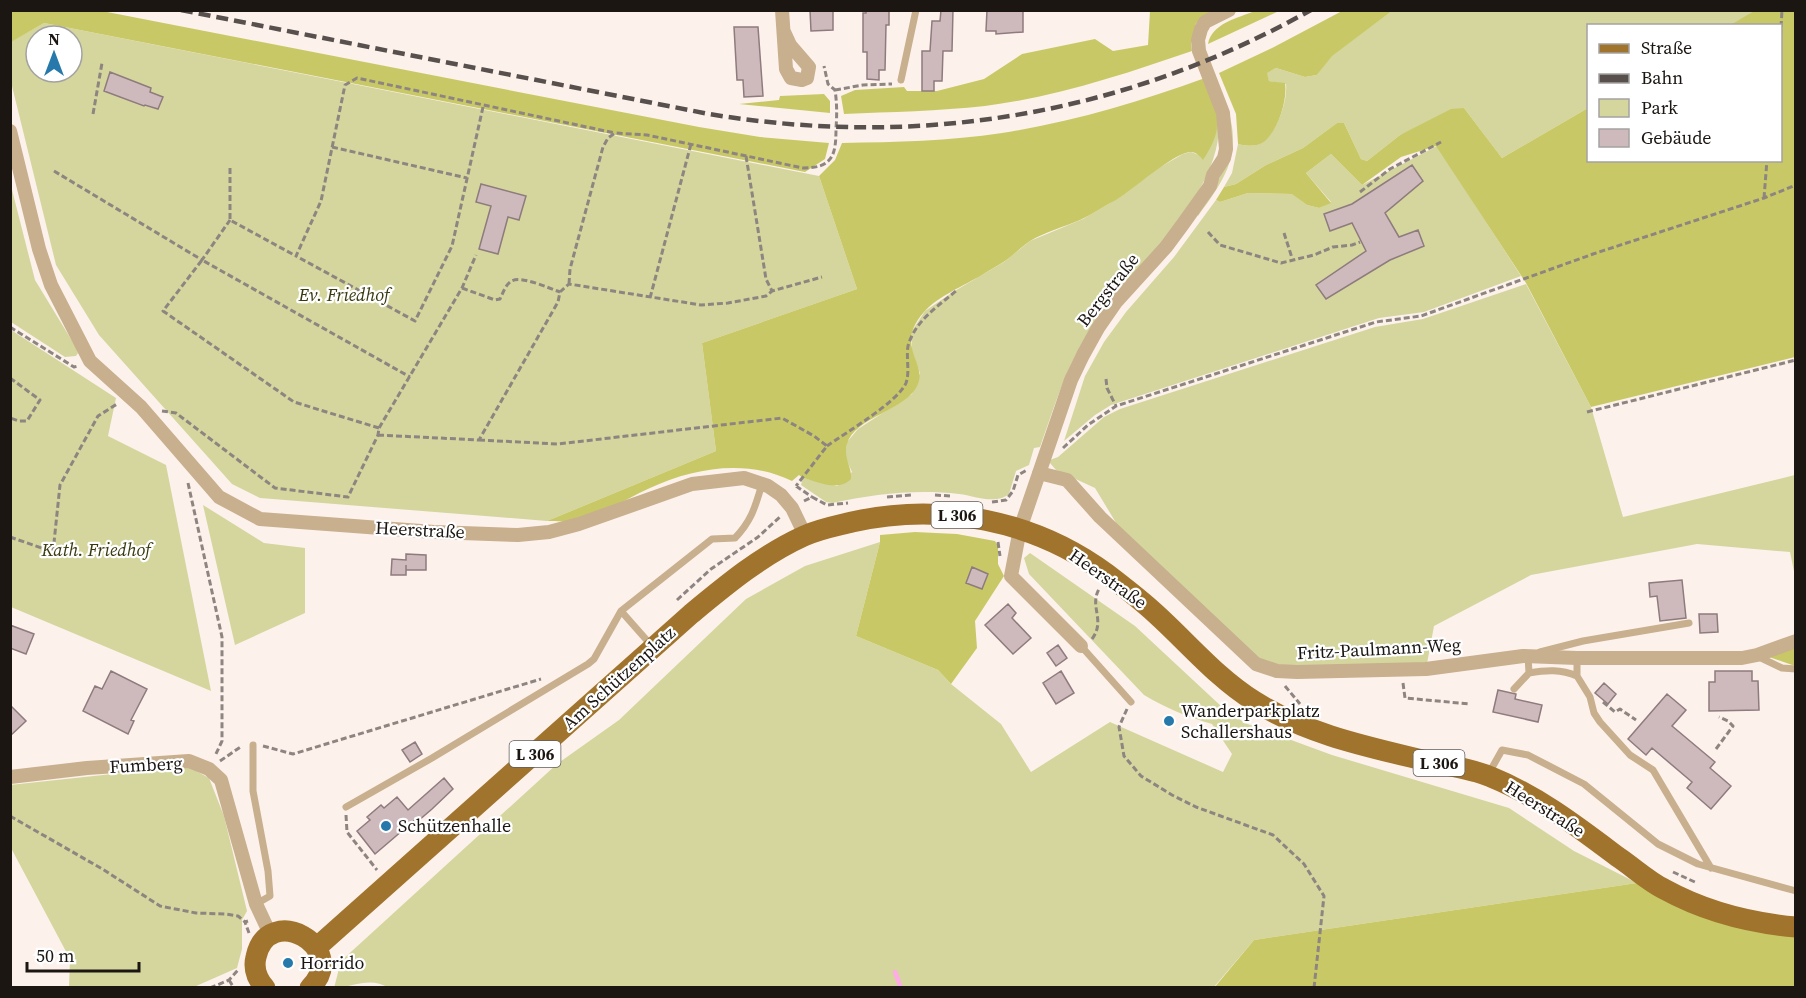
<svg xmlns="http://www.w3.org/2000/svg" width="1806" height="998" viewBox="0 0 1806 998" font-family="'Source Serif 4',serif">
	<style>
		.green { fill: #d4d69e; fill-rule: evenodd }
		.forest { fill: #c8c966 }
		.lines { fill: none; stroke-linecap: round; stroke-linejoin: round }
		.stream { stroke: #feabe6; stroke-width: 4.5 }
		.building { fill: #cebabc; stroke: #8e7b7d; stroke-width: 1.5 }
		.path { stroke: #8e8581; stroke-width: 3; stroke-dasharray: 6 3; stroke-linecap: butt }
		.service { stroke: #c8af8d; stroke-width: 7 }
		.minor { stroke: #c8af8d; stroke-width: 14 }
		.primary { stroke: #a0742c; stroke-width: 21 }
		.rail { stroke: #58504d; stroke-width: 4.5; stroke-dasharray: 12 6; stroke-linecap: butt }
		.poi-dot { fill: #2679aa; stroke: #fff; stroke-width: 2 }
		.labels { text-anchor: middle; stroke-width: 4.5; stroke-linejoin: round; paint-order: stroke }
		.shield { fill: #fff; stroke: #605c5a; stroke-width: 1.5 }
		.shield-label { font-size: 16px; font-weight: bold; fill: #1c1613 }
		.street-label { font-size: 18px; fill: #1c1613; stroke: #fff }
		.park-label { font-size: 18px; font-style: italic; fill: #39380e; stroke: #fff }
		.poi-label { font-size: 18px; fill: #1c1613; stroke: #fff; text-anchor: start }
	</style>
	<rect width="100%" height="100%" fill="#fdf1ec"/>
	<path class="green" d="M1589 10 1756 11 1730 25 1588 26V108L1502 158 1464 108 1400 135 1367 161 1361 159 1344 123H1337L1303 148 1266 165 1236 184 1224 187 1232 173 1238 144C1246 146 1254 147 1261 143 1277 134 1288 100 1286 84L1269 81 1266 73 1276 68 1305 77 1317 75 1331 56 1392 11Z
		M44 23 819 176 857 289 702 343 716 451 547 521 260 498 232 484 99 335 56 265 11 82 10 42ZM36 36H72V72H36Z
		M1227 107C1243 154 1225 179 1198 216V211L1218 181 1227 163Z
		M1219 124C1220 197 1133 269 1093 326 1067 362 1055 406 1040 447L1034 448 1029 465 1016 471 1009 494C995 505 975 496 959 494 916 489 874 494 832 503L826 502 801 485 803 478 837 486 852 472 845 456 847 442 858 429 912 394 920 373 912 351V331L925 311 953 292 1004 262 1030 241 1083 219 1122 196 1157 169 1183 154 1191 152 1199 155 1203 159Z
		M1437 146 1521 276 1424 312 1379 318 1111 405 1095 415 1064 441 1085 376 1104 342 1126 312 1174 257 1216 200 1220 202 1248 193 1293 194 1307 205 1319 208 1331 202 1306 173 1331 154 1362 185Z
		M10 182 35 280 77 349 78 353 76 356 65 357 11 322Z
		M1526 284 1591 407 1623 517 1795 475V576L1790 552 1697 544 1531 575 1434 626 1426 669 1256 664 1130 546 1095 488 1056 470 1050 463V460L1058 457 1104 417 1120 409 1375 327 1423 319Z
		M11 330 116 398 108 436 166 465 211 691 11 607Z
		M203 505 264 543 305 548V613L235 645Z
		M880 542 856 636 938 670 951 684 1001 724 1031 772 1110 722 1223 772 1232 754 1212 724C1187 717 1166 708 1144 695L1029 574 1024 558 1030 553 1135 626 1222 707 1245 723 1332 755 1509 808 1574 851 1637 883 1254 940 1214 987 389 988C370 976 354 987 334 988L341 961 557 764 619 720 746 599 805 566Z
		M187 766 209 778 224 816 247 911 242 920V949L237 968 194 987H69L70 959 11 848 10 785Z"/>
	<path class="forest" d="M11 10 102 11 699 127 760 137 829 143 825 159 805 172 44 23 11 42Z
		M1756 10 1795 11V357L1591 407 1526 283 1436 146 1401 157 1362 185 1331 154 1306 173 1331 203 1319 208 1307 205 1292 194 1248 193 1220 202 1216 200 1224 187 1236 184 1266 165 1303 148 1337 123H1344L1361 159 1367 161 1400 135 1451 109 1464 108 1502 158 1588 108V160H1780V26L1730 25Z
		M1150 11H1218L1196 23 1191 43 1192 51C1125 74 1056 97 985 106 939 111 891 112 844 114L841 96 855 90 904 87 907 91H937L984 79 1022 54 1095 39 1113 51 1148 45Z
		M1255 11H1279L1208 44C1212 23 1238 18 1255 11Z
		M1342 11H1392L1332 56 1317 75 1305 77 1276 68 1267 73 1269 81 1285 83C1288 100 1277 134 1262 143 1254 147 1246 146 1238 144L1236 114 1219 73 1274 47Z
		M1205 78C1218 115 1226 124 1203 160 1200 156 1197 153 1192 152 1176 150 1132 191 1116 200 1104 206 1093 214 1080 220 1064 227 1045 232 1030 241 1021 247 1014 255 1005 261 998 266 989 270 982 275 965 285 937 297 924 312 894 346 927 362 918 384 908 410 854 417 847 444 843 458 852 466 851 479 838 492 819 482 803 478L799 475 792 481C747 459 695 467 650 488 625 499 599 518 570 521 563 522 554 521 547 521L716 451 702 343 857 289 819 176 835 160 842 143C896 142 949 141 1002 133 1072 122 1139 102 1205 78Z
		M824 94 830 101V113L739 104 779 100 780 96Z
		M915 532 957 534 995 541 998 546V564L1004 576 975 621 977 648 951 684 938 670 856 636 880 542V535Z
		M1795 644V666L1769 657Z
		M1637 883 1795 935V987L1214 988 1254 940Z"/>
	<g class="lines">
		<path class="stream" d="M895 972 901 988"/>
	</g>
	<path class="building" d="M810 10H833V30L811 31Z
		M866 10H889V25H886L885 70H879V80L867 79V52H863V13H866Z
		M941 10H953L952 51H943L942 81H934V91H922V51H930L932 21H940Z
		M987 10H1023V32L996 34V31H986Z
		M734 27H758L763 96 744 97 743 80H737Z
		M110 72 151 88 150 92 163 97 158 109 145 105 144 106 104 91Z
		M1412 165 1423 181 1385 213 1399 237 1418 230 1424 246 1390 260 1326 299 1316 285 1366 251 1352 223 1330 231 1324 214 1352 204Z
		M481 184 526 196 519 220 508 217 498 254 479 249 491 206 476 202Z
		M406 554 426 555V570H406V565V575H391L392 559 406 560Z
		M972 567 988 574 982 589 966 583Z
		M1682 580 1686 618 1660 621 1657 596 1650 597 1649 583Z
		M1008 604 1016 613 1012 618 1031 638 1013 654 985 625Z
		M1699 614H1717L1718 632 1700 633Z
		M10 625 34 634 26 654 10 648Z
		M1058 645 1067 658 1056 666 1047 653Z
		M111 671 147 689 131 720 134 721 128 734 83 711 95 686 102 689Z
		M1061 671 1074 693 1056 704 1043 683Z
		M1715 671H1752V681H1758L1759 710 1709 711V682H1715Z
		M1604 683 1616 694 1608 704 1595 693Z
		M1498 690 1516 694 1515 699 1542 705 1538 722 1493 712Z
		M1667 694 1686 710 1672 726 1715 762 1710 768 1731 786 1711 809 1687 788 1692 782 1652 748 1646 755 1628 739Z
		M10 705 26 721 10 736Z
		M415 742 422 754 410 762 402 750Z
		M444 778 453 789 432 809 418 821 416 819 375 854 357 831 370 820 367 817 381 805 384 808 397 797 408 810Z"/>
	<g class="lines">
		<path class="path" d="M1780 45 1782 10
			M835 90 863 85 892 84
			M483 107 452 246 415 321 296 256 321 201 345 85 357 78 615 133
			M93 114 102 63
			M332 147 467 178
			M746 156 766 279 772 291 822 277
			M230 168V220L296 256
			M54 171 202 260 230 220
			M1360 192 1390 169 1441 142
			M1764 198 1767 160
			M1208 232 1220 245 1281 263 1314 255 1333 247 1352 245 1360 242
			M1284 233 1293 261
			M569 284 570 269 603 147 608 138 615 133 647 135 803 168C833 168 836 155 836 128 837 115 837 103 835 90L828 84 824 66
			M462 288 495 300 500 299C503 293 505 286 510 282 519 274 548 288 560 292
			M650 298 691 144
			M10 327 74 367 78 366
			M10 378 40 400 27 421H19L10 418
			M1106 379 1107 388 1116 406
			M162 411 176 413 275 488 348 497 378 435 379 428 462 288 476 255
			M1587 412 1796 360
			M379 428 294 402 163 311 202 260 410 377
			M378 435 479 440 558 302 560 292 569 284 701 305 728 303 766 296 772 291
			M479 440 558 444 782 418 814 436 827 446 796 486
			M827 446C845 433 898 402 906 383 910 372 906 358 908 346 915 321 937 307 956 291
			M1063 448 1088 425 1116 406 1376 322 1421 316 1593 254 1764 198 1796 185
			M188 483 222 637V741L215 756
			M796 486 812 497
			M935 495 950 496
			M887 497 911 495
			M804 501 812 497 827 505 848 503
			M992 502 1006 500 1013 491 1018 475 1027 470
			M10 537 53 552 60 485 98 416 117 404
			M998 542 1000 556
			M677 600 711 569 758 537 781 516
			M1092 639C1106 620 1089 607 1099 589
			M1403 683 1405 698 1470 704
			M1285 686 1300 704
			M1603 702 1615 712 1620 709 1636 720
			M1127 709 1119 727 1124 756 1141 776 1172 795 1196 807 1273 835 1304 864 1324 896 1314 988
			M263 746 293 754 541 679
			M1716 749 1733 726 1728 721 1719 717
			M220 761 242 746
			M346 815 347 832 377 870
			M10 816 104 870 160 906 196 913 226 914 238 916 245 922
			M1673 872 1697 883
			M248 921 245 922 249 933
			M229 980 234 988
			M210 988 229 980 238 970"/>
		<path class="service" d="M901 80 916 10
			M621 611 651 645
			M1081 646 1131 702
			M1540 652 1583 641 1689 623
			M1759 657 1782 668 1796 669
			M1577 658V676L1590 697 1594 713 1600 722 1630 755 1653 770 1711 868
			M1529 673C1546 670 1561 669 1577 676
			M1514 689 1529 673 1528 656
			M253 745V791L268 871 270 896 256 904
			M1489 773 1502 750 1528 755 1584 784 1658 844 1698 864 1796 891
			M346 807 432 758 588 664 594 659 621 611 712 539 735 538C752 520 755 507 762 484"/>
		<path class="minor" d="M782 10 786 69 791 78 802 80 807 78 809 67 790 45 784 32
			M10 131 39 249 51 285 90 361 141 407 219 497 260 519 434 532 518 535 549 532 579 524 692 484 744 478 768 486 781 495 792 508 805 535
			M1039 473 1067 480 1100 517 1256 664 1277 671 1297 672 1426 669 1523 656 1577 658H1742L1757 655 1796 641
			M1081 646 1011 576 1020 529 1071 380 1083 355 1098 328 1116 302 1166 247 1183 224 1210 186 1213 175 1224 158 1226 149 1223 113 1199 51 1198 40 1201 29 1205 22 1229 10
			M10 777 87 768 189 761 209 769 221 780 256 904 271 936"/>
		<path class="primary" d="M316 948 691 614C726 585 762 555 804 536 819 529 836 526 852 522 941 502 1034 520 1107 574 1124 587 1141 600 1156 614 1188 643 1217 678 1254 701 1308 735 1369 747 1431 762 1450 766 1473 769 1491 777 1538 796 1578 827 1618 857 1633 867 1648 881 1664 889 1704 911 1750 923 1796 927
			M265 988C257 979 253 969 256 957 268 901 351 947 310 988"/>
		<path class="rail" d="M181 10 709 114C921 149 1123 115 1311 10"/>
	</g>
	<g class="poi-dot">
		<circle cx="1169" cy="721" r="6"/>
		<circle cx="386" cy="826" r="6"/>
		<circle cx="288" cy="963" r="6"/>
	</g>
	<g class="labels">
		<g class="shield">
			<rect x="931.5" y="502" width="51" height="26" rx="4.5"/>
			<rect x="509.5" y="741" width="51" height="26" rx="4.5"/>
			<rect x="1413.5" y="750" width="51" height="26" rx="4.5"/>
		</g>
		<g class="shield-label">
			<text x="957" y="521">L 306</text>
			<text x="535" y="760">L 306</text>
			<text x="1439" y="769">L 306</text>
		</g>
		<g class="street-label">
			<text transform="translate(1108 290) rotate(-52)" y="6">Bergstraße</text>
			<text transform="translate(420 530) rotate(3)" y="6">Heerstraße</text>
			<text transform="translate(1108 579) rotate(35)" y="6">Heerstraße</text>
			<text transform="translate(1379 649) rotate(-3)" y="6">Fritz-Paulmann-Weg</text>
			<text transform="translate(619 678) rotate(-42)" y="6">Am Schützenplatz</text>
			<text transform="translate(146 765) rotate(-3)" y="6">Fumberg</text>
			<text transform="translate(1545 809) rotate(32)" y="6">Heerstraße</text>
		</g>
		<g class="park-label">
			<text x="344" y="301">Ev. Friedhof</text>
			<text x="96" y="556">Kath. Friedhof</text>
		</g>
		<g class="poi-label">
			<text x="1181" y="717">Wanderparkplatz<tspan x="1181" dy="21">Schallershaus</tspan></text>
			<text x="398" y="832">Schützenhalle</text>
			<text x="300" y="969">Horrido</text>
		</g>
	</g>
	<rect width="1806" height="998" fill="none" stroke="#1c1613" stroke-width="24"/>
	<rect x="1587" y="24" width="195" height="138" fill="#ffffff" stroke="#a4a2a1" stroke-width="1.5"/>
	<rect x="1599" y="44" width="30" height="9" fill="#a0742c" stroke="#a4a2a1" stroke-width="1.5"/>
	<text x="1641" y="54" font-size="18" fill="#1c1613">Straße</text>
	<rect x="1599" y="74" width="30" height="9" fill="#58504d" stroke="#a4a2a1" stroke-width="1.5"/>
	<text x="1641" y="84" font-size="18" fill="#1c1613">Bahn</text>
	<rect x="1599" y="99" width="30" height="18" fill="#d4d69e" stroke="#a4a2a1" stroke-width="1.5"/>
	<text x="1641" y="114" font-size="18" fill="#1c1613">Park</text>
	<rect x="1599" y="129" width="30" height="18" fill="#cebabc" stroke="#a4a2a1" stroke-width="1.5"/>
	<text x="1641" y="144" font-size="18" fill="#1c1613">Gebäude</text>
	<g transform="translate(54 54)"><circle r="28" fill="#ffffff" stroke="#a4a2a1" stroke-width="1.5"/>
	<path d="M0-4.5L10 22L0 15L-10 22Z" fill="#2679aa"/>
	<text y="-9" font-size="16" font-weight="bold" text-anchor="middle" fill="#1c1613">N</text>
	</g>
	<path d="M27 962v9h112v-9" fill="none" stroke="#1c1613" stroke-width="3"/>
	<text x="36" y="962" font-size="18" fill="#1c1613" stroke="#ffffff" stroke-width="4.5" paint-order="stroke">50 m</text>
</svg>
